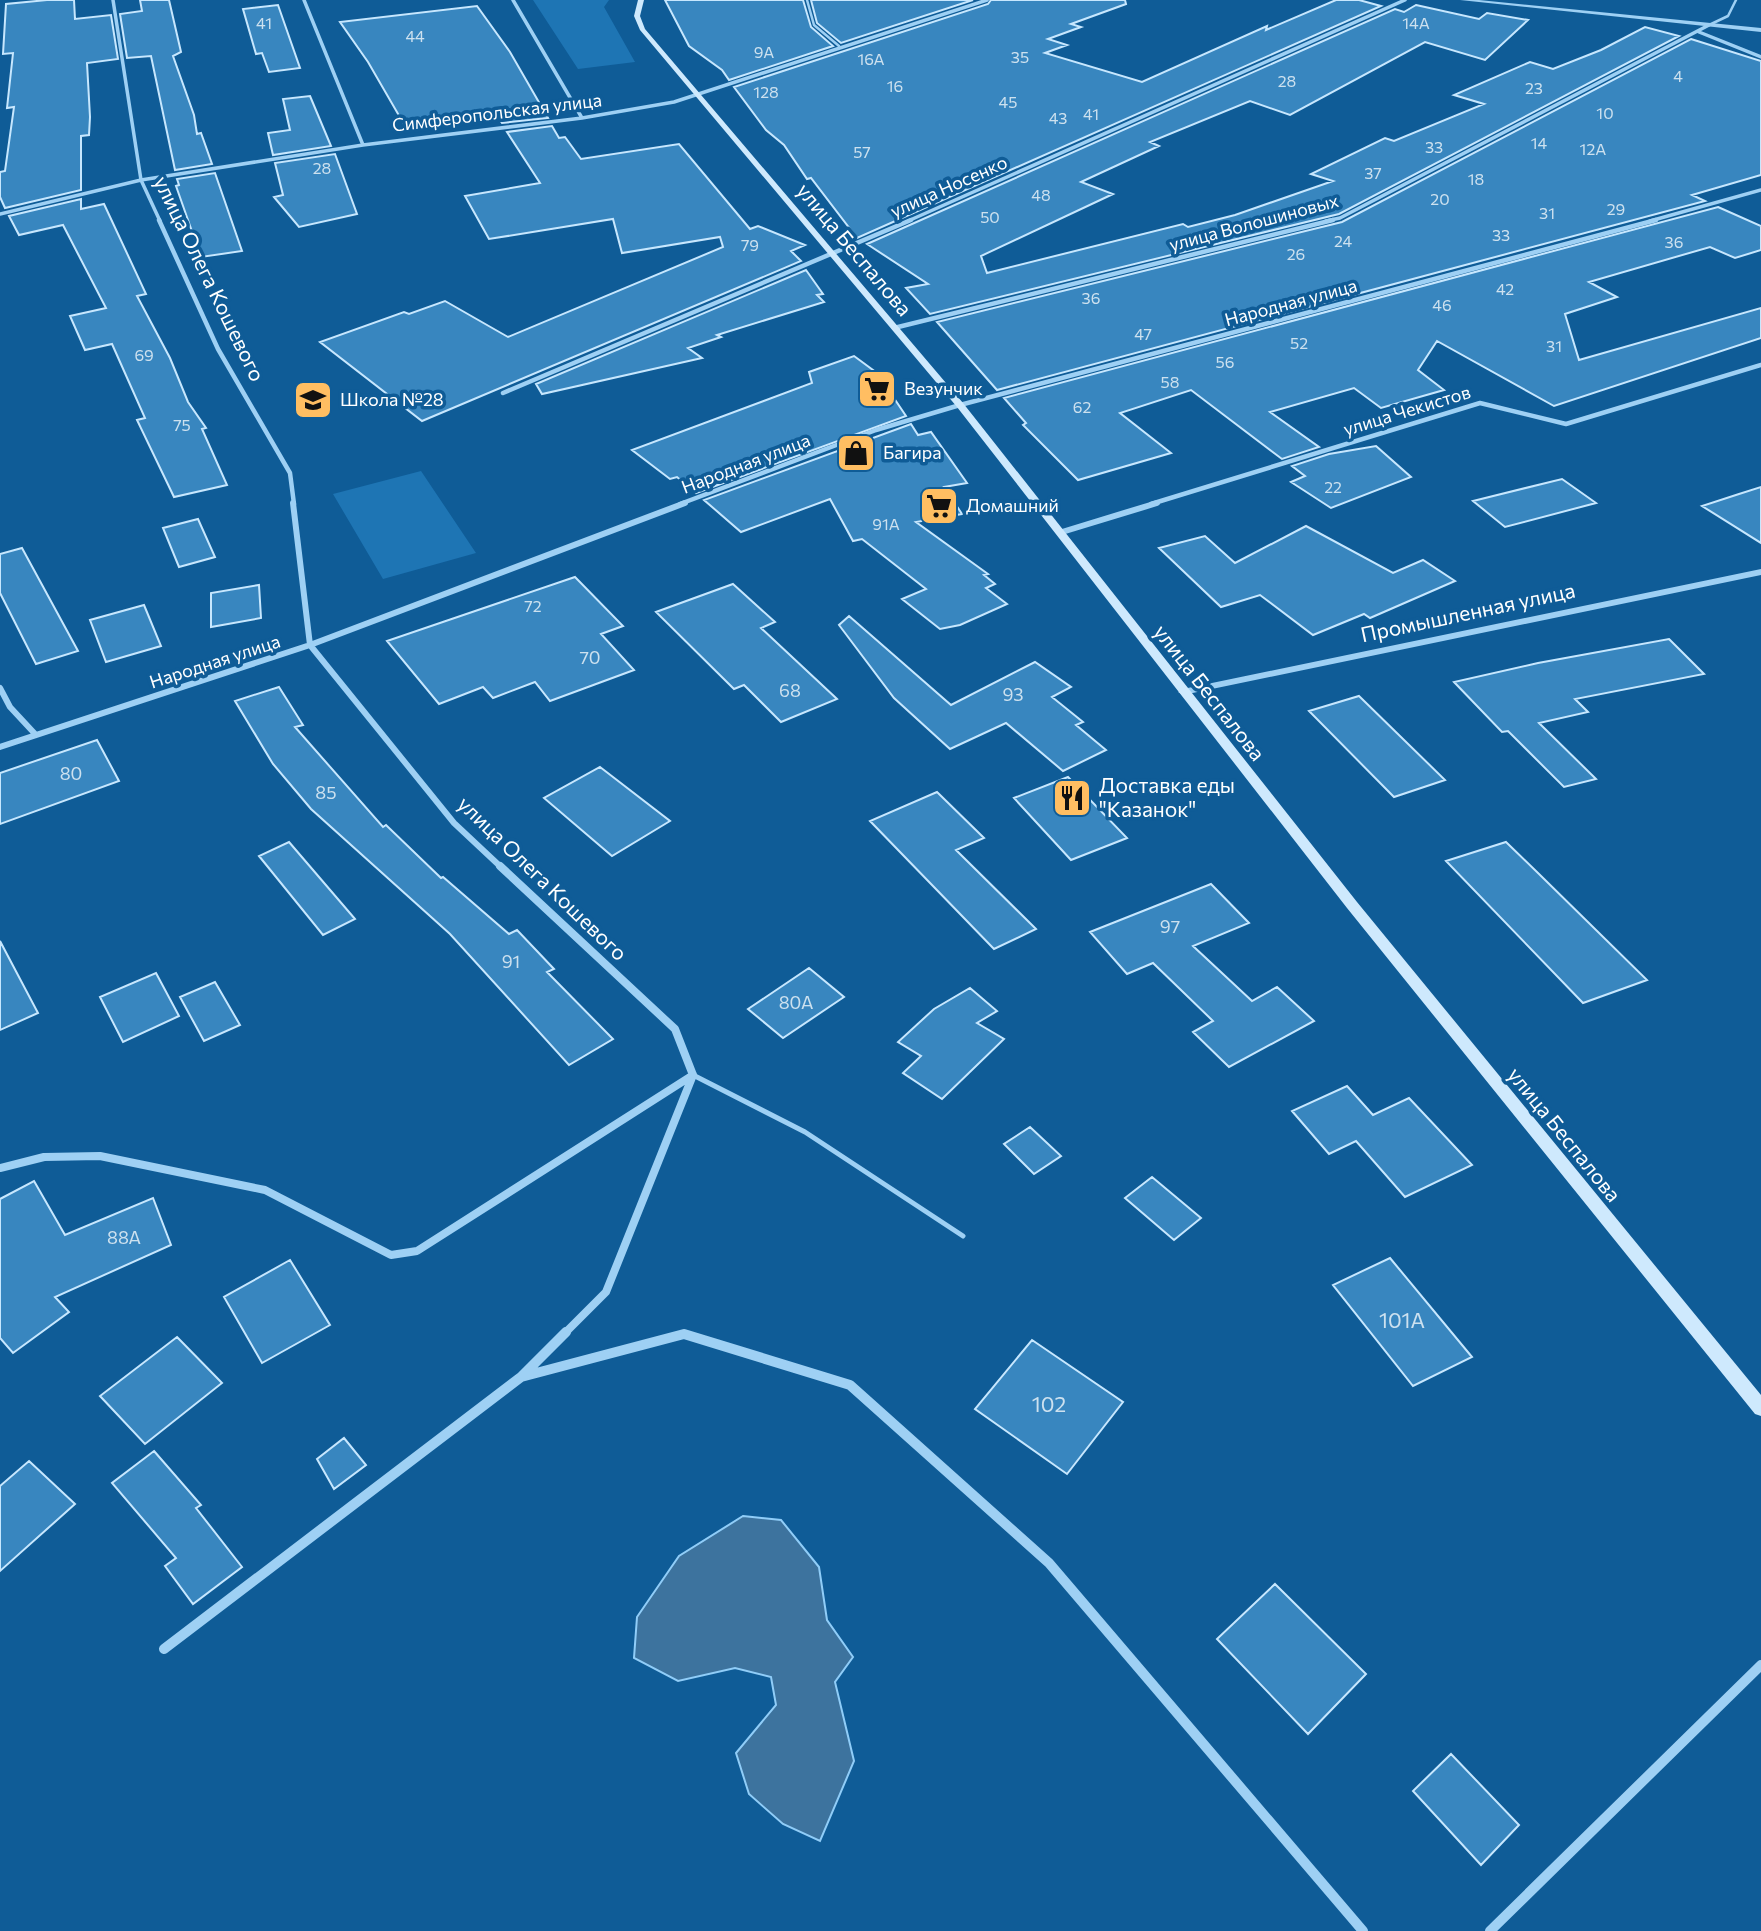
<svg xmlns="http://www.w3.org/2000/svg" width="1761" height="1931" viewBox="0 0 1761 1931" font-family="Commissioner,sans-serif">
	<style>
		.green { fill: #1e75b4 }
		.water { fill: #3d739e; stroke: #90cdf8; stroke-width: 2 }
		.building { fill: #3886bf; stroke: #c7e7fe; stroke-width: 2 }
		.lines { fill: none; stroke-linecap: round; stroke-linejoin: round }
		.service-far1 { stroke: #9ed0f4; stroke-width: 2.5 }
		.service { stroke: #9ed0f4; stroke-width: 5 }
		.minor-far4 { stroke: #9ed0f4; stroke-width: 3.5 }
		.minor-far3 { stroke: #9ed0f4; stroke-width: 4.5 }
		.minor-far2 { stroke: #9ed0f4; stroke-width: 6 }
		.minor-far1 { stroke: #9ed0f4; stroke-width: 8 }
		.minor { stroke: #9ed0f4; stroke-width: 10 }
		.tertiary { fill: #9ed0f4; fill-rule: evenodd }
		.secondary { fill: #cee9fd; fill-rule: evenodd }
		.labels { text-anchor: middle; stroke-width: 7; stroke-linejoin: round; paint-order: stroke }
		.far-number-label { font-size: 16px; fill: #cde1ef }
		.far-street-label { font-size: 18px; fill: #fff; stroke: #0f5c97 }
		.far-poi-label { font-size: 18px; fill: #fff; stroke: #0f5c97; text-anchor: start }
		.number-label { font-size: 18px; fill: #cde1ef }
		.street-label { font-size: 21px; fill: #fff; stroke: #0f5c97 }
		.poi-label { font-size: 21px; fill: #fff; stroke: #0f5c97; text-anchor: start }
		.near-number-label { font-size: 21px; fill: #cde1ef }
	</style>
	<rect width="100%" height="100%" fill="#0f5c97"/>
	<path class="green" d="M533 0H609L604 7 635 62 578 69Z
		M421 471 476 553 383 579 333 494Z"/>
	<path class="water" d="M743 1516 781 1520 819 1567 827 1620 853 1657 835 1682 854 1761 820 1841 783 1824 749 1794 736 1753 776 1705 771 1677 735 1668 678 1681 634 1658 637 1617 679 1556Z"/>
	<path class="building" d="M47 0H74L75 19 111 15 118 59 87 63 90 117 89 135 81 136V190L5 208 0 197V172L5 171 14 107 7 108 13 53 3 54 6 4Z
		M140 0H169L181 52 173 56 194 115 197 134 201 133 212 164 175 170 151 56 127 58 120 14 142 11Z
		M665 0H803L811 27 833 46 729 80 722 70 689 46Z
		M811 0H973L841 43 817 23Z
		M991 0H1125L1126 4 1071 24 1081 27 1048 39 1067 45 1045 53 1142 82 1267 26 1266 30 1336 0H1359L1381 6 857 238 811 178 807 179 784 145 766 130 734 87 988 4Z
		M278 5 300 68 269 72 262 53 256 54 243 9Z
		M1416 5 1479 19 1487 13 1528 20 1485 60 1425 42 1290 115 1250 101 1150 142 1159 146 1081 182 1113 194 981 256 987 273 1183 224 1188 227 1235 215 1333 181 1311 174 1385 138 1394 141 1484 104 1454 95 1530 62 1553 69 1601 50 1645 27 1679 36 1339 214 930 314 906 288 928 284 867 244 1395 9 1404 12Z
		M477 6 510 52 548 118 502 123 496 114 405 126 368 62 340 22Z
		M1691 39 1761 61V175L1692 195 1705 201 997 390 937 322 1342 222Z
		M310 96 331 146 273 155 268 133 290 130 283 99Z
		M552 126 559 138 565 137 581 159 679 144 750 229 758 226 805 245 791 251 801 261 422 421 320 342 404 312 409 314 445 301 508 337 723 247 720 237 622 253 613 219 489 239 465 196 540 183 507 132Z
		M335 154 357 214 299 227 274 197 283 195 275 163Z
		M215 173 242 251 201 257 176 186 179 185 177 179Z
		M81 199V209L104 204 146 294 137 296 170 358 188 402 206 428 202 429 227 485 174 497 137 420 145 418 112 344 85 350 70 316 106 308 63 225 19 235 9 216Z
		M1718 207 1761 226V250L1735 258 1710 247 1589 282 1617 297 1565 314 1579 360 1761 308V338L1554 406 1437 341 1418 370 1444 390 1381 408 1354 388 1270 412 1319 447 1282 459 1191 390 1120 413 1171 453 1078 480 1023 425 1026 423 1004 398Z
		M806 270 823 294 817 295 824 302 717 335 721 337 688 348 702 358 542 394 536 384Z
		M854 356 877 373 906 416 696 493 677 477 670 479 632 450 812 383 809 372Z
		M911 424 918 435 931 432 967 483 944 487 962 514 916 522 988 574 984 575 995 584 986 588 1007 604 960 625 940 629 902 599 926 589 862 539 853 541 830 499 741 532 704 500Z
		M1376 446 1411 477 1331 508 1291 482 1305 476 1292 466 1329 454Z
		M1562 479 1596 503 1505 527 1473 501Z
		M1761 487V543L1702 506 1739 494Z
		M198 519 215 557 179 567 163 528Z
		M1306 526 1393 573 1423 560 1455 581 1370 618 1364 614 1313 635 1260 595 1221 607 1159 548 1205 536 1235 563Z
		M22 548 78 651 36 664 0 593V554Z
		M575 577 623 626 601 634 634 670 550 701 535 682 493 698 483 687 439 704 387 641Z
		M733 584 775 622 761 628 837 699 781 722 744 685 734 689 656 612Z
		M259 585 261 618 211 627V593Z
		M144 605 161 646 106 662 90 620Z
		M849 616 951 705 1035 662 1071 687 1052 697 1083 722 1076 725 1106 750 1063 771 1006 723 950 749 894 698 839 625Z
		M1669 639 1704 674 1575 699 1588 712 1539 723 1596 779 1564 787 1508 731 1502 732 1454 682 1538 663Z
		M279 687 303 725 295 727 383 827 386 825 441 878 443 877 509 934 517 930 554 969 547 972 613 1039 569 1065 450 934 311 809 273 764 235 701Z
		M1359 696 1445 780 1394 797 1309 711Z
		M97 740 119 781 0 824V773Z
		M600 767 670 821 612 856 544 798Z
		M1068 777 1127 838 1071 860 1014 798Z
		M937 792 984 838 956 850 1036 929 994 949 870 821Z
		M289 842 355 919 323 935 259 856Z
		M1506 842 1538 873 1647 980 1583 1003 1446 861Z
		M1211 884 1249 923 1193 946 1252 1001 1277 987 1314 1021 1229 1067 1193 1032 1213 1021 1153 963 1127 974 1090 932Z
		M0 941 38 1013 0 1030Z
		M809 968 844 997 783 1038 748 1009Z
		M156 973 179 1016 123 1042 100 997Z
		M215 982 240 1025 204 1041 180 997Z
		M970 988 997 1011 977 1023 1004 1039 942 1099 903 1073 921 1056 898 1042 934 1009Z
		M1347 1086 1373 1115 1409 1098 1472 1165 1405 1197 1356 1141 1329 1154 1292 1111Z
		M1030 1127 1061 1156 1034 1174 1004 1144Z
		M1152 1177 1201 1218 1174 1240 1125 1198Z
		M34 1181 65 1235 153 1198 171 1245 55 1297 69 1312 13 1353 0 1338V1199Z
		M1390 1258 1472 1357 1413 1386 1333 1285Z
		M290 1260 330 1325 262 1363 224 1297Z
		M177 1337 222 1383 145 1444 100 1396Z
		M1032 1340 1123 1402 1067 1474 975 1409Z
		M344 1438 366 1465 334 1489 317 1459Z
		M154 1451 201 1505 196 1508 242 1567 193 1604 165 1566 176 1558 112 1483Z
		M29 1461 75 1504 0 1571V1486Z
		M1275 1584 1366 1674 1308 1734 1217 1639Z
		M1451 1754 1519 1825 1481 1865 1413 1791Z"/>
	<g class="lines">
		<path class="service-far1" d="M807 0 814 25 839 46
			M1709 25 1728 16 1736 0"/>
		<path class="service" d="M693 1075 805 1132 963 1236"/>
		<path class="minor-far4" d="M113 0 141 180 160 221
			M304 0 363 145
			M513 0 582 118
			M1699 32 1761 57
			M0 214 141 180 363 145 582 118 674 102 987 0
			M908 221 1405 0
			M1326 221 1340 218 1709 25
			M1650 221 1761 190"/>
		<path class="minor-far3" d="M159 220 218 349 290 473 294 504
			M894 328 1333 220
			M503 393 911 220
			M680 504 876 430 960 405 1656 220
			M1151 504 1480 403 1566 424 1761 365"/>
		<path class="minor-far2" d="M293 503 310 645 454 823 502 868
			M1062 532 1157 503
			M0 688 10 707 36 735
			M0 747 310 645 685 503"/>
		<path class="minor-far1" d="M0 1168 44 1157 100 1156 265 1190 391 1255 417 1251 693 1075 675 1029 500 866
			M564 1334 606 1292 693 1075"/>
		<path class="minor" d="M521 1377 684 1334 850 1385 1049 1563 1363 1931
			M164 1649 521 1377 566 1332
			M1490 1931 1761 1665"/>
		<path class="tertiary" d="M1460 0H1479L1761 28V32Z
			M1761 569V575L1183 695 1178 692 1183 689Z"/>
		<path class="secondary" d="M638 0H644L640 16 645 29 963 403 1357 902 1761 1395V1416L1755 1414 1347 908 957 407 640 30 634 16Z"/>
	</g>
	<defs>
		<symbol id="supermarket-square" viewBox="-11 -11 22 22"><rect x="-9" y="-9" width="18" height="18" rx="4" fill="#ffbe62" stroke="#0f5c97"/><path d="M-6-5.5h2.5l.6 2H6L4.5 2H-2.5L-4.4-4H-6ZM-1.5 3.2a1.3 1.3 0 1 0 .1 0ZM3 3.2a1.3 1.3 0 1 0 .1 0Z" fill="#111"/></symbol>
		<symbol id="school-square" viewBox="-11 -11 22 22"><rect x="-9" y="-9" width="18" height="18" rx="4" fill="#ffbe62" stroke="#0f5c97"/><path d="M0-5L7-2L0 1L-7-2ZM-4 1L0 2.5L4 1V4Q0 6-4 4Z" fill="#111"/></symbol>
		<symbol id="shop-square" viewBox="-11 -11 22 22"><rect x="-9" y="-9" width="18" height="18" rx="4" fill="#ffbe62" stroke="#0f5c97"/><path d="M-5-2.5h2.3a2.7 3.5 0 0 1 5.4 0H5L5.5 6h-11ZM-1.5-2.5h3a1.5 2.3 0 0 0-3 0Z" fill="#111"/></symbol>
		<symbol id="restaurant-square" viewBox="-11 -11 22 22"><rect x="-9" y="-9" width="18" height="18" rx="4" fill="#ffbe62" stroke="#0f5c97"/><path d="M-5-6h1v4h1v-4h1v4h1v-4h1v5L-1.5 .5V6h-2V.5L-5-1ZM5-6V6H3V1.5H1.5Q1.5-4 5-6Z" fill="#111"/></symbol>
	</defs>
	<g fill-rule="evenodd">
		<use href="#supermarket-square" x="855" y="367" width="44" height="44"/>
		<use href="#school-square" x="291" y="378" width="44" height="44"/>
		<use href="#shop-square" x="834" y="431" width="44" height="44"/>
		<use href="#supermarket-square" x="917" y="484" width="44" height="44"/>
		<use href="#restaurant-square" x="1050" y="776" width="44" height="44"/>
	</g>
	<g class="labels">
		<g class="far-number-label">
			<text x="264" y="29">41</text>
			<text x="1416" y="29">14А</text>
			<text x="415" y="42">44</text>
			<text x="764" y="58">9А</text>
			<text x="1020" y="63">35</text>
			<text x="871" y="65">16А</text>
			<text x="1678" y="82">4</text>
			<text x="1287" y="87">28</text>
			<text x="895" y="92">16</text>
			<text x="1534" y="94">23</text>
			<text x="766" y="98">128</text>
			<text x="1008" y="108">45</text>
			<text x="1605" y="119">10</text>
			<text x="1091" y="120">41</text>
			<text x="1058" y="124">43</text>
			<text x="1539" y="149">14</text>
			<text x="1434" y="153">33</text>
			<text x="1593" y="155">12А</text>
			<text x="862" y="158">57</text>
			<text x="322" y="174">28</text>
			<text x="1373" y="179">37</text>
			<text x="1476" y="185">18</text>
			<text x="1041" y="201">48</text>
			<text x="1440" y="205">20</text>
			<text x="1616" y="215">29</text>
			<text x="1547" y="219">31</text>
			<text x="990" y="223">50</text>
			<text x="1501" y="241">33</text>
			<text x="1343" y="247">24</text>
			<text x="1674" y="248">36</text>
			<text x="750" y="251">79</text>
			<text x="1296" y="260">26</text>
			<text x="1505" y="295">42</text>
			<text x="1091" y="304">36</text>
			<text x="1442" y="311">46</text>
			<text x="1143" y="340">47</text>
			<text x="1299" y="349">52</text>
			<text x="1554" y="352">31</text>
			<text x="144" y="361">69</text>
			<text x="1225" y="368">56</text>
			<text x="1170" y="388">58</text>
			<text x="1082" y="413">62</text>
			<text x="182" y="431">75</text>
			<text x="1333" y="493">22</text>
			<text x="886" y="530">91А</text>
			<text x="533" y="612">72</text>
		</g>
		<g class="far-street-label">
			<text transform="translate(497 113) rotate(-7)" y="6">Симферопольская улица</text>
			<text transform="translate(949 187) rotate(-24)" y="6">улица Носенко</text>
			<text transform="translate(1254 223) rotate(-15)" y="6">улица Волошиновых</text>
			<text transform="translate(1291 303) rotate(-15)" y="6">Народная улица</text>
			<text transform="translate(1407 411) rotate(-17)" y="6">улица Чекистов</text>
			<text transform="translate(746 464) rotate(-21)" y="6">Народная улица</text>
			<text transform="translate(215 662) rotate(-18)" y="6">Народная улица</text>
		</g>
		<g class="far-poi-label">
			<text x="904" y="395">Везунчик</text>
			<text x="340" y="406">Школа №28</text>
			<text x="883" y="459">Багира</text>
			<text x="966" y="512">Домашний</text>
		</g>
		<g class="number-label">
			<text x="590" y="664">70</text>
			<text x="790" y="697">68</text>
			<text x="1013" y="701">93</text>
			<text x="71" y="780">80</text>
			<text x="326" y="799">85</text>
			<text x="1170" y="933">97</text>
			<text x="511" y="968">91</text>
			<text x="796" y="1009">80А</text>
			<text x="124" y="1244">88А</text>
		</g>
		<g class="street-label">
			<text transform="translate(854 250) rotate(50)" y="7">улица Беспалова</text>
			<text transform="translate(209 279) rotate(64)" y="7">улица Олега Кошевого</text>
			<text transform="translate(1468 613) rotate(-12)" y="7">Промышленная улица</text>
			<text transform="translate(1209 693) rotate(52)" y="7">улица Беспалова</text>
			<text transform="translate(542 879) rotate(44)" y="7">улица Олега Кошевого</text>
			<text transform="translate(1564 1135) rotate(51)" y="7">улица Беспалова</text>
		</g>
		<g class="poi-label">
			<text x="1099" y="793">Доставка еды<tspan x="1099" dy="24">"Казанок"</tspan></text>
		</g>
		<g class="near-number-label">
			<text x="1402" y="1328">101А</text>
			<text x="1049" y="1412">102</text>
		</g>
	</g>
</svg>
